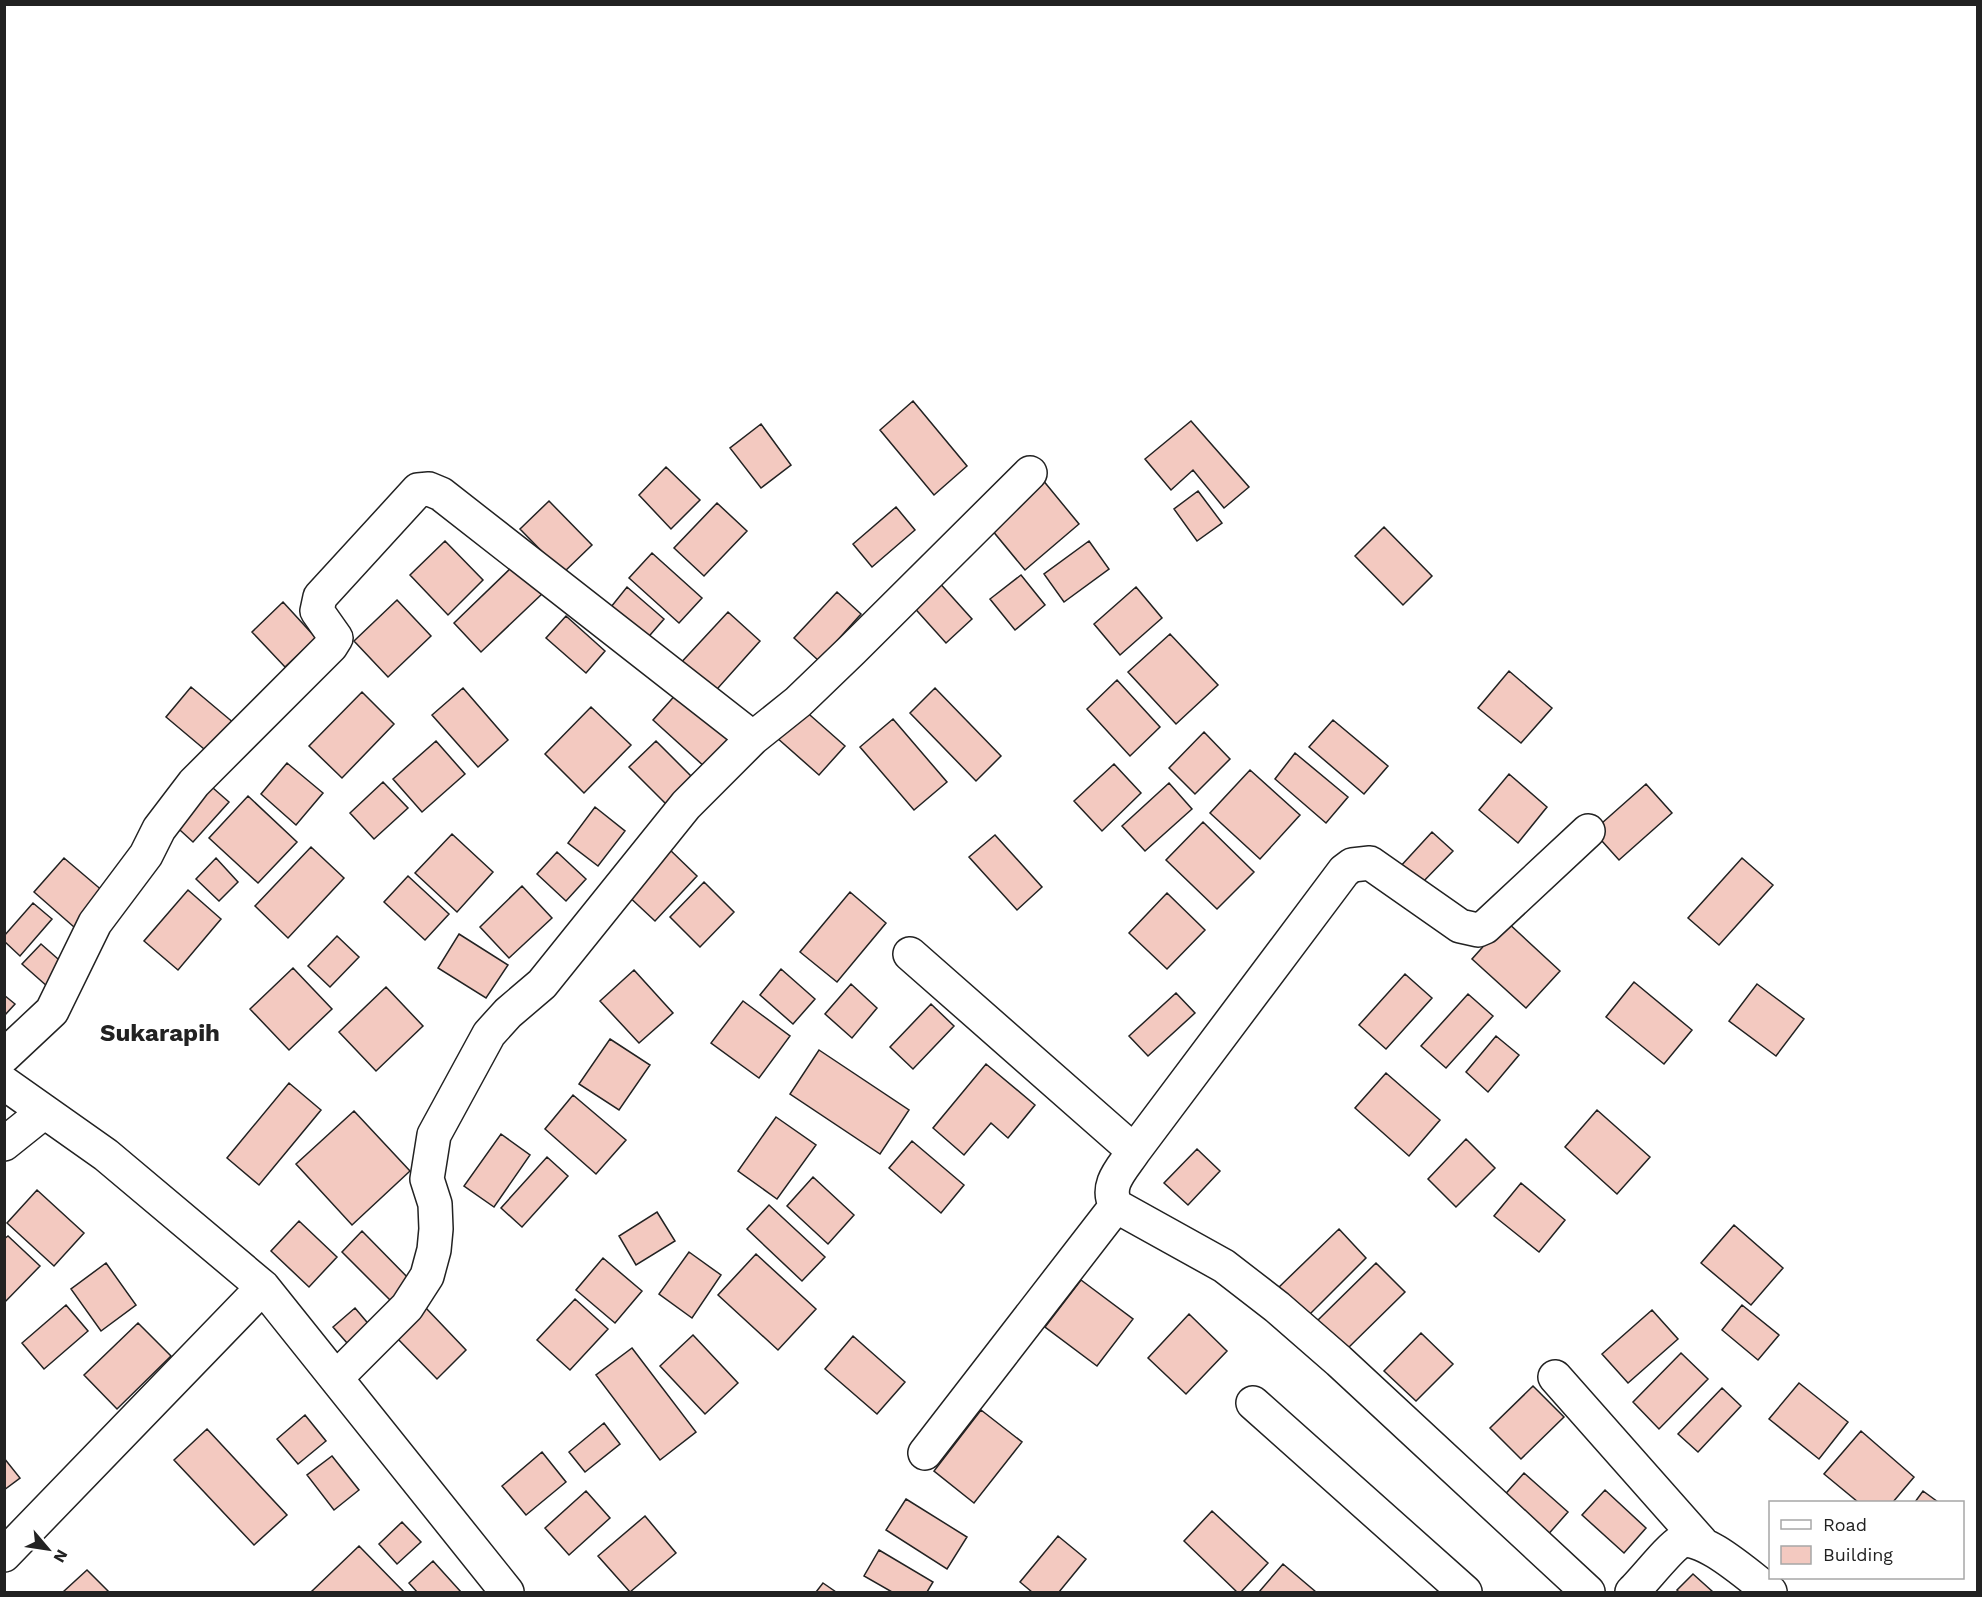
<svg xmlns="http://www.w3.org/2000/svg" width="1982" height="1597" viewBox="0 0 1982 1597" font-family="'Work Sans',sans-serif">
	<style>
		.building { fill: #f3c9c0; stroke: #222; stroke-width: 1.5 }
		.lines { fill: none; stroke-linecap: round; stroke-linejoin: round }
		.minor-casing { stroke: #222; stroke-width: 36 }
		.minor { stroke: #fff; stroke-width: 33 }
		.labels { text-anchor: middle; stroke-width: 4.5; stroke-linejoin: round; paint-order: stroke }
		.quarter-label { font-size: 24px; font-weight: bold; fill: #222; stroke: #fff }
	</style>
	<rect width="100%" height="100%" fill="#fff"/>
	<path class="building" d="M913 401 967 466 934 495 880 430Z
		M1191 421 1249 487 1224 508 1193 470 1171 490 1145 459Z
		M761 424 791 465 761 488 730 448Z
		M666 467 700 500 671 529 639 495Z
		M1042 479 1079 524 1025 570 987 524Z
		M1198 491 1222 523 1197 541 1174 509Z
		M549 501 592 545 563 573 520 529Z
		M717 503 747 531 704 576 674 548Z
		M896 507 915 530 872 567 853 544Z
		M1384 527 1432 576 1403 605 1355 556Z
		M445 541 483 580 448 615 410 575Z
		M1089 541 1109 569 1064 602 1044 574Z
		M652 553 702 598 679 623 629 578Z
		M515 564 543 593 481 652 454 623Z
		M1021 575 1045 605 1015 630 990 599Z
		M936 579 972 619 946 643 910 603Z
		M627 587 664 619 644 642 607 612Z
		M1136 587 1162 618 1120 655 1094 624Z
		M837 592 861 614 819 661 794 638Z
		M397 600 431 636 388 677 354 641Z
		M283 602 316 638 285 667 252 632Z
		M728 612 760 641 710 697 677 667Z
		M566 616 605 651 586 673 546 638Z
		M1170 634 1218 685 1176 724 1128 672Z
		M1509 671 1552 708 1521 743 1478 708Z
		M1117 680 1160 727 1130 756 1087 709Z
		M191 687 235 724 210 754 166 717Z
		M463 688 508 740 478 767 432 715Z
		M935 688 1001 756 976 781 910 713Z
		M679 691 732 738 706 768 653 720Z
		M362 692 394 724 342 778 309 746Z
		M591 707 631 745 584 793 545 754Z
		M802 708 845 746 819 775 776 737Z
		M893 719 947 782 914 810 860 747Z
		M1333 720 1388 766 1364 794 1309 747Z
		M1204 732 1230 759 1195 794 1169 768Z
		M436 741 465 774 422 812 393 779Z
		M656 741 694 779 668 806 629 767Z
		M1295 753 1348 797 1326 823 1275 779Z
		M287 763 323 793 296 825 261 794Z
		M1114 764 1141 793 1102 831 1074 801Z
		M1250 770 1300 815 1260 859 1210 813Z
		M1509 774 1547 807 1518 843 1479 810Z
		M205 781 229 802 193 842 169 820Z
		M383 782 408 808 374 839 350 813Z
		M1169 783 1192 809 1145 851 1122 826Z
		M1646 784 1672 813 1619 860 1593 831Z
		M248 796 297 842 258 883 209 838Z
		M595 807 625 831 598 866 568 843Z
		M1203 822 1254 872 1217 909 1166 860Z
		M1432 832 1453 851 1419 886 1399 868Z
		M452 834 493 872 457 912 415 873Z
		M995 835 1042 887 1017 910 969 857Z
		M311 847 344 878 288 938 255 906Z
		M667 847 697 876 655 921 624 892Z
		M557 852 586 879 566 901 537 874Z
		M64 858 104 892 74 927 34 892Z
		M216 858 238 882 219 901 196 879Z
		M1742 858 1773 885 1719 945 1688 918Z
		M408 876 449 914 425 940 384 902Z
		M704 882 734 912 700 947 670 917Z
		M522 886 552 918 509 958 480 927Z
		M188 890 221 919 178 970 144 941Z
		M850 892 886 923 837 982 800 952Z
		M1167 893 1205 930 1167 969 1129 933Z
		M33 903 52 919 20 956 4 941V936Z
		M1506 921 1560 971 1526 1008 1472 959Z
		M459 934 508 965 486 998 438 968Z
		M337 936 359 957 330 987 308 966Z
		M41 944 66 966 48 987 22 964Z
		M293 968 332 1009 289 1050 250 1009Z
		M781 969 815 999 793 1024 760 995Z
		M634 970 673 1013 639 1043 600 1001Z
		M1405 974 1432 998 1386 1049 1359 1025Z
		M1634 982 1692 1030 1664 1064 1606 1017Z
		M851 984 877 1008 852 1038 825 1014Z
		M1757 984 1804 1019 1776 1056 1729 1021Z
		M386 987 423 1026 376 1071 339 1032Z
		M1176 993 1195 1013 1148 1056 1129 1036Z
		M1468 994 1493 1016 1446 1068 1421 1046Z
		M4 995 15 1004 4 1016Z
		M743 1001 790 1036 759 1078 711 1043Z
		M931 1004 954 1026 913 1069 890 1047Z
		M1496 1036 1519 1055 1488 1092 1466 1072Z
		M610 1039 650 1065 619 1110 579 1084Z
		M819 1050 909 1110 880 1154 790 1094Z
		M986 1064 1035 1105 1008 1138 991 1123 964 1155 933 1128Z
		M1386 1073 1440 1120 1409 1156 1355 1108Z
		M289 1083 321 1110 259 1185 227 1158Z
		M573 1095 626 1140 596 1174 545 1129Z
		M1597 1110 1650 1157 1617 1194 1565 1147Z
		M354 1111 410 1171 352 1225 296 1164Z
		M776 1117 816 1145 777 1199 738 1171Z
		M501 1134 530 1155 494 1207 464 1186Z
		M1466 1139 1495 1168 1456 1207 1428 1179Z
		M912 1141 964 1185 941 1213 889 1168Z
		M1197 1149 1220 1171 1188 1205 1164 1183Z
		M547 1157 568 1176 522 1227 501 1208Z
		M813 1177 854 1215 828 1244 787 1206Z
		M1521 1183 1565 1220 1539 1252 1494 1216Z
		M37 1190 84 1233 54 1266 7 1223Z
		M769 1205 825 1257 802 1281 747 1229Z
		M657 1212 675 1241 636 1265 619 1236Z
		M299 1221 337 1257 309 1287 271 1251Z
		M1734 1225 1783 1268 1751 1305 1701 1263Z
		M1339 1229 1366 1258 1306 1318 1278 1288Z
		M362 1231 415 1285 395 1305 342 1252Z
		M8 1236 40 1266 4 1303V1239Z
		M689 1252 721 1275 692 1318 659 1294Z
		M756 1254 816 1309 778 1350 718 1295Z
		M603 1258 642 1291 615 1323 576 1290Z
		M106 1263 136 1305 101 1331 71 1289Z
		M1376 1263 1405 1292 1346 1350 1317 1321Z
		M1081 1280 1133 1319 1097 1366 1045 1327Z
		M575 1299 608 1329 570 1370 537 1340Z
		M66 1305 88 1331 44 1369 22 1343Z
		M1742 1305 1779 1335 1758 1360 1722 1330Z
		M425 1307 466 1350 437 1379 395 1336Z
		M355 1308 377 1334 355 1352 333 1327Z
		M1652 1310 1678 1339 1628 1383 1602 1354Z
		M1189 1314 1227 1351 1186 1394 1148 1358Z
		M138 1323 171 1356 117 1409 84 1375Z
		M1421 1333 1453 1364 1416 1401 1384 1371Z
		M693 1335 738 1383 705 1414 660 1366Z
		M853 1336 905 1382 877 1414 825 1369Z
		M632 1348 696 1432 660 1460 596 1375Z
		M1681 1353 1708 1379 1659 1429 1633 1402Z
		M1799 1383 1848 1422 1819 1459 1769 1419Z
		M1533 1386 1564 1417 1521 1459 1490 1428Z
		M1722 1388 1741 1406 1698 1452 1678 1434Z
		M981 1410 1022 1442 974 1503 934 1471Z
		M305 1415 326 1441 298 1464 277 1439Z
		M604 1423 620 1444 585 1472 569 1452Z
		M207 1429 287 1515 254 1545 174 1460Z
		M1861 1431 1914 1477 1893 1502H1858L1824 1474Z
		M542 1452 566 1482 526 1515 502 1486Z
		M332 1456 359 1490 334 1510 307 1475Z
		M4 1458 20 1478 4 1490Z
		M1524 1473 1568 1512 1545 1538 1501 1499Z
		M1605 1490 1646 1528 1624 1553 1582 1515Z
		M586 1491 610 1518 569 1555 545 1528Z
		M1923 1491 1938 1502H1915Z
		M906 1499 967 1537 947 1569 886 1530Z
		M1212 1511 1268 1563 1241 1592H1237L1184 1541Z
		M645 1516 676 1553 630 1592 598 1556Z
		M402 1522 421 1542 397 1564 379 1544Z
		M1058 1536 1086 1559 1059 1592H1032L1020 1582Z
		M359 1546 404 1592H311Z
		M879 1550 933 1582 927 1592H892L864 1576Z
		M433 1561 461 1592H417L409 1583Z
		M1283 1564 1316 1592H1259Z
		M87 1570 109 1592H63Z
		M1693 1574 1713 1592H1679L1677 1590Z
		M823 1583 836 1592H816Z"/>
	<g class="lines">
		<defs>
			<path id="minor" d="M1588 831 1485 927 1478 930 1460 926 1370 863 1352 865 1344 871 1134 1151C1123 1168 1104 1185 1116 1206L1224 1266 1277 1307 1339 1361 1588 1592
				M910 954 1134 1151
				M4 1056 52 1011 95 923 146 855 159 829 194 783 331 646 336 638 317 611 320 597 418 490 429 489 441 494 753 738
				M4 1083 106 1155 263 1287 507 1592
				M4 1144 44 1112
				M1555 1377 1701 1542
				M336 1378 407 1307 427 1276 434 1250 436 1229 435 1204 427 1179 434 1135 489 1034 508 1013 542 984 686 805 753 738 798 702 852 650 1030 473
				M1253 1403 1465 1592
				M925 1453 1116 1206
				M4 1555 263 1287
				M1632 1592C1643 1582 1669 1548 1680 1542 1701 1532 1752 1579 1770 1592"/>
		</defs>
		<use href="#minor" class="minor-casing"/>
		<use href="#minor" class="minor"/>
	</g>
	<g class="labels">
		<g class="quarter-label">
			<text x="160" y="1041">Sukarapih</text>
		</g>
	</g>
	<rect width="1982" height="1597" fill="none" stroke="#222222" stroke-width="12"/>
	<rect x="1769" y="1501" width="195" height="78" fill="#ffffff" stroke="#a7a7a7" stroke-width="1.5"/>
	<rect x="1781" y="1520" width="30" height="9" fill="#ffffff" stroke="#a7a7a7" stroke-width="1.5"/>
	<text x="1823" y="1531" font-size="18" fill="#222222">Road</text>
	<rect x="1781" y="1546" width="30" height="18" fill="#f3c9c0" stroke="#a7a7a7" stroke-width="1.5"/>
	<text x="1823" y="1561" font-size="18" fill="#222222">Building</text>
	<g transform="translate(48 1549) rotate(119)" stroke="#ffffff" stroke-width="4.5" paint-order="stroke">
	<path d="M0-4.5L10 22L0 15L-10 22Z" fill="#222222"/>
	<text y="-9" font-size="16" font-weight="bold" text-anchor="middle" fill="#222222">N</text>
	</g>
</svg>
